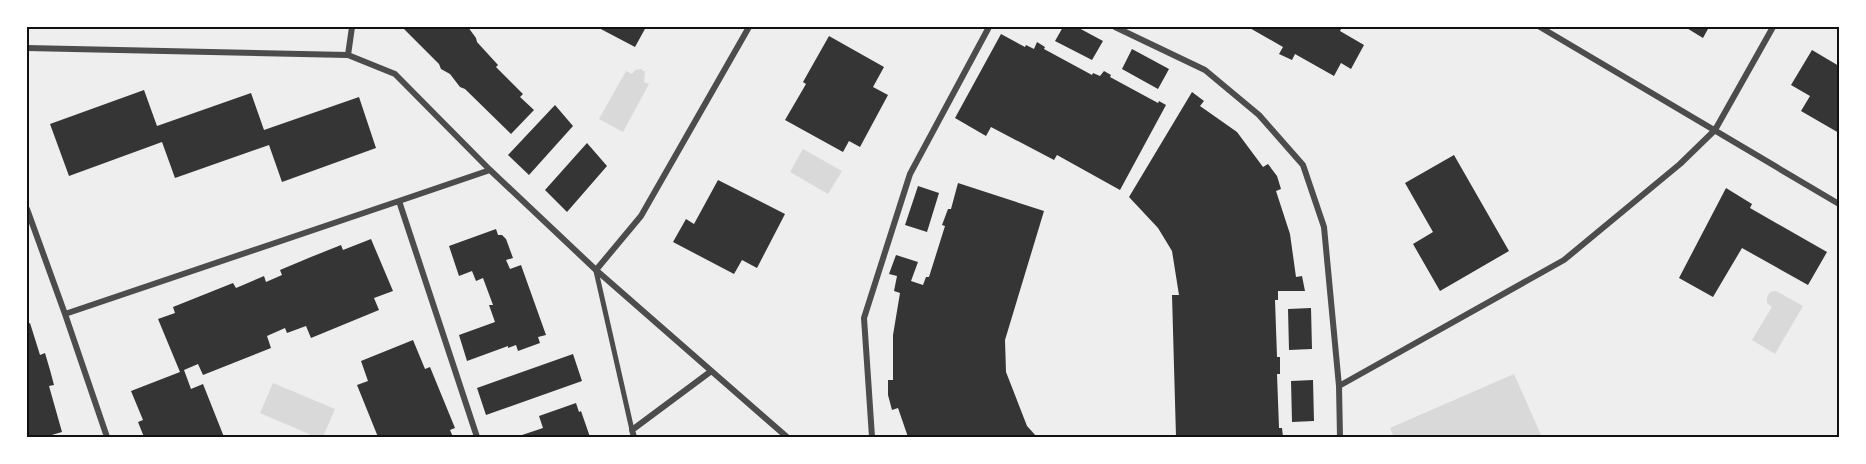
<svg xmlns="http://www.w3.org/2000/svg" width="1866" height="464" viewBox="0 0 1866 464" font-family="'Fira Sans',sans-serif">
	<style>
		.green { fill: #eee }
		.water { fill: #d9d9d9 }
		.building { fill: #353535 }
		.lines { fill: none; stroke-linecap: round; stroke-linejoin: round }
		.pedestrian { stroke: #4c4c4c; stroke-width: 5 }
		.minor { stroke: #4c4c4c; stroke-width: 6 }
		.neatline { fill: none; stroke: #111; stroke-width: 2 }
	</style>
	<rect width="100%" height="100%" fill="#fff"/>
	<path class="green" d="M27 27H1839V437H27Z"/>
	<path class="water" d="M641 69 645 72 644 82 649 84 623 132 599 119 626 71 632 74 635 70Z
		M803 149 842 171 828 194 790 172Z
		M1776 291 1803 306 1775 354 1752 340 1772 307 1767 303V297L1770 292Z
		M1514 374 1541 435 1537 437H1394L1390 428Z
		M273 383 335 409 323 437H316L260 413Z"/>
	<path class="building" d="M402 27H468L476 38 477 42 498 65 496 67 523 94 520 97 534 110 511 134 465 89 460 87 450 74 441 69 439 64Z
		M597 27H646L635 47Z
		M1063 27H1077L1103 41 1092 60 1055 41Z
		M1248 27H1342L1340 31 1364 45 1351 69 1341 63 1334 76 1295 54 1292 60 1279 54 1283 47Z
		M1685 27H1709L1703 38Z
		M1001 34 1025 47 1026 45 1034 49 1037 42 1045 47 1044 49 1092 75 1093 73 1100 76 1104 71 1111 75 1110 77 1158 103 1159 101 1166 105 1120 190 1057 155 1054 160 991 127 986 136 955 118Z
		M829 36 884 67 873 87 888 95 860 147 849 141 843 152 785 120 806 84 803 82Z
		M1132 49 1169 69 1158 89 1122 69Z
		M1812 50 1839 66V133L1801 111 1810 96 1791 85Z
		M144 90 157 126 251 93 264 130 359 97 376 148 282 182 269 145 175 178 162 142 69 176 50 124Z
		M1192 92 1204 101 1200 106 1237 132 1263 167 1268 164 1277 176 1281 189 1276 191 1290 234 1296 277 1302 276 1305 291H1278V300H1275L1277 357H1280V374H1277L1279 428H1282L1283 437H1176L1172 295H1179L1172 251 1158 228 1129 197Z
		M555 105 573 126 529 175 508 155Z
		M587 143 607 166 567 212 545 190Z
		M1454 155 1509 251 1440 291 1413 244 1433 232 1405 183Z
		M718 180 785 214 757 268 742 260 734 274 673 242 686 219 694 224Z
		M958 183 1044 211 1005 340 1006 372 1027 426 1037 437H908L898 408 892 410 888 395V380H893V335L900 293 894 291 897 276 889 274 896 255 918 262 911 281 923 285 926 277H929L945 226 942 225 948 209H951Z
		M918 186 939 193 927 232 905 225Z
		M1726 188 1752 204 1750 208 1827 252 1808 285 1742 248 1713 297 1679 278Z
		M496 229 498 235H502L506 239 513 258 506 260 510 269 521 265 546 335 538 337 540 343 518 351 516 345 508 348V346L467 361 459 335 495 322 489 305H493L483 278 476 281 472 271 459 276 449 246Z
		M371 239 393 291 374 298 379 310 311 338 306 326 287 333 285 328 267 336 271 348 203 375 198 364 184 370 191 389 203 384 224 437H144L138 422 143 420 131 391 180 372 158 319 175 313 173 307 233 283 236 288 264 276 266 282 282 275 280 270 311 257 341 245 343 250Z
		M1311 308 1312 349 1289 350 1288 309Z
		M30 323 40 355 45 353 50 370 54 385 49 386 62 432 45 437H27V324Z
		M413 340 425 369 430 367 455 428 450 430 453 437H378L357 385 368 381 361 361Z
		M573 354 582 381 486 415 477 388Z
		M1313 380 1314 421 1292 422 1291 381Z
		M576 403 579 412 581 411 590 437H516L543 428 539 416Z"/>
	<g class="lines">
		<path class="pedestrian" d="M596 271 632 430"/>
		<path class="minor" d="M1115 27 1205 70 1259 115 1303 165 1324 227 1339 386 1340 437
			M1540 27 1839 204
			M27 48 348 55 395 74 490 170 596 270 787 437
			M348 55 352 27
			M27 209 65 314 107 437
			M596 270 641 216 749 27
			M65 314 399 201
			M1339 386 1564 260 1680 164 1715 130 1773 27
			M477 437 399 201 490 170
			M634 437 632 430 710 372
			M872 437 864 318 910 174 989 27"/>
	</g>
	<rect width="1866" height="464" fill="none" stroke="#ffffff" stroke-width="57"/>
	<rect x="28" y="28" width="1810" height="408" class="neatline"/>
</svg>
